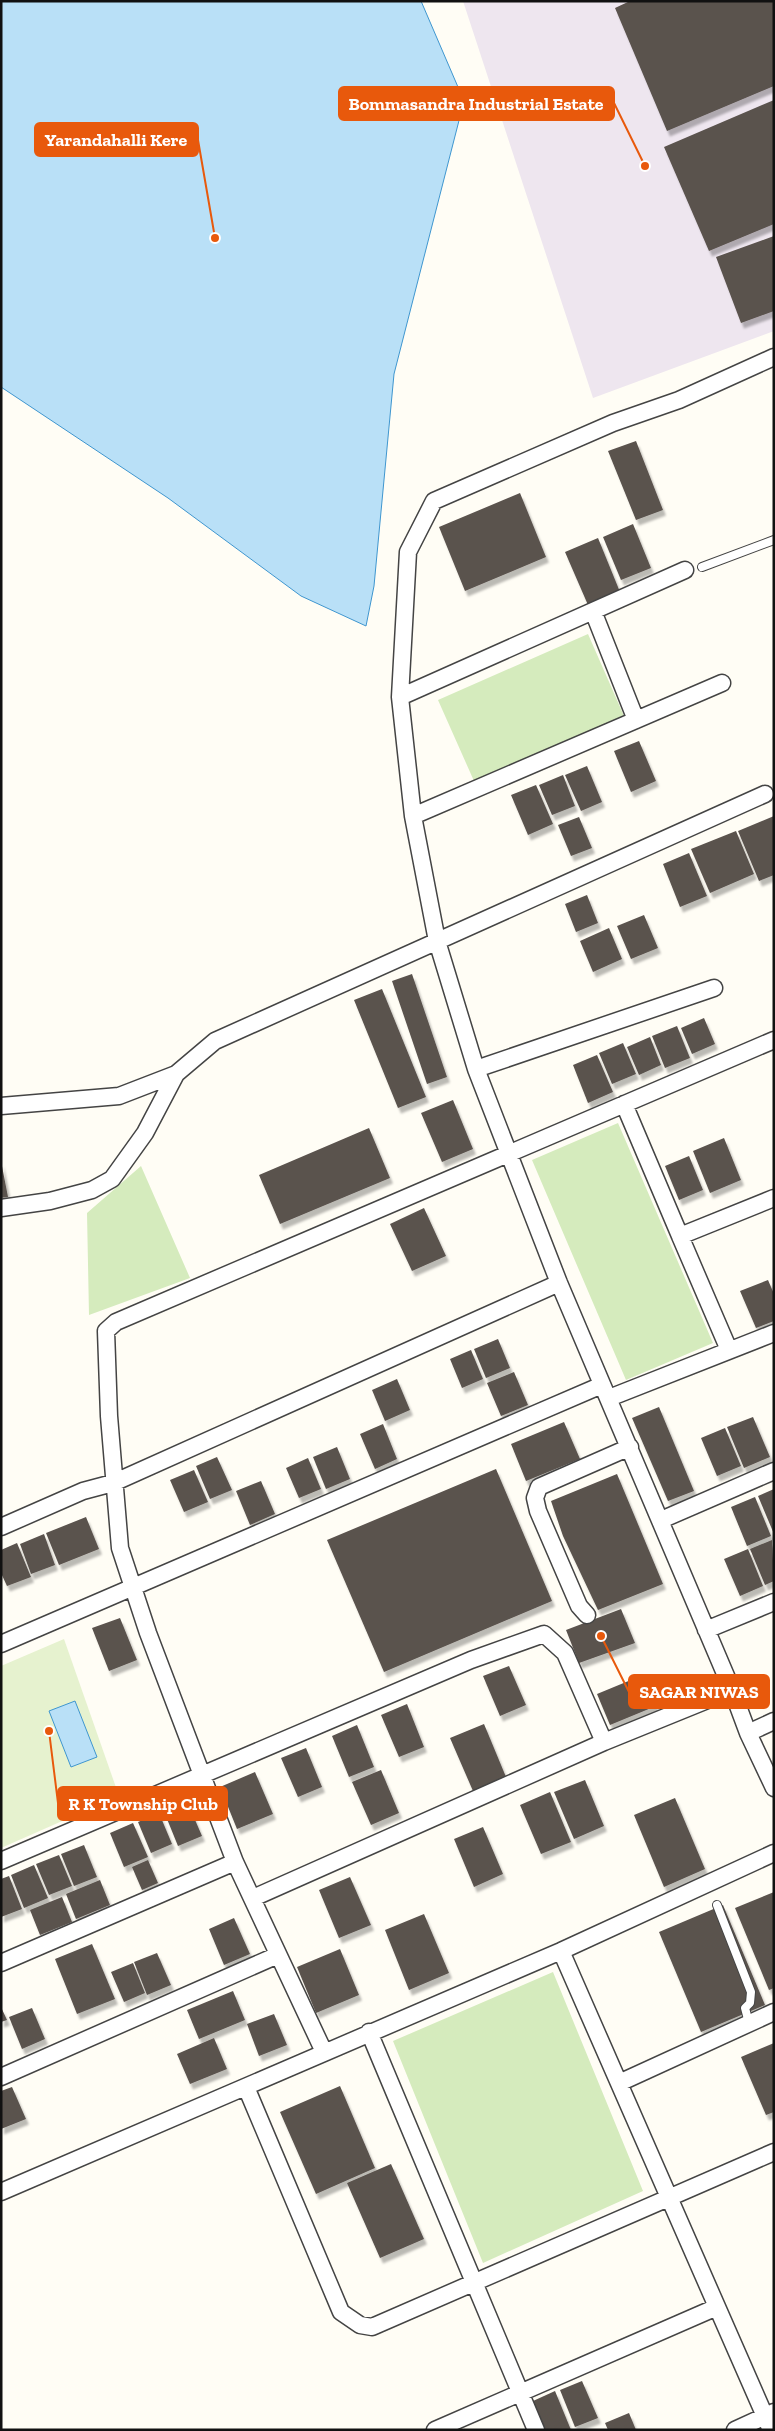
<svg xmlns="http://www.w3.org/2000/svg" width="775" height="2431" viewBox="0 0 775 2431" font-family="'Zilla Slab',serif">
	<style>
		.industrial { fill: #eee6ef }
		.green { fill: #d5ebbd }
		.pitch { fill: #e6f2cf }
		.water { fill: #b9e0f7; stroke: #3f96cf }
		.building { fill: #5a524d; filter: url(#shadow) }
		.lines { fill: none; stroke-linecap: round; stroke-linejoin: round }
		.lane-casing { stroke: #444; stroke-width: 10 }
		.street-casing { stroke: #444; stroke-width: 19 }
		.lane { stroke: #fff; stroke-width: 8 }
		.street { stroke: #fff; stroke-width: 16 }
		.leader { fill: none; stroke: #e8590c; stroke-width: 2 }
		.callout-dot { fill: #e8590c; stroke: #fff; stroke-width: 2 }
		.callout { fill: #e8590c; stroke: #e8590c; stroke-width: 2 }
		.callout-label { font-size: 18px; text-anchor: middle; font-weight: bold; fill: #fff }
	</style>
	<defs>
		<filter id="shadow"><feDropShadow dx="3" dy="5.5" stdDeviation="1" flood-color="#0004"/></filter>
	</defs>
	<rect width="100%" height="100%" fill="#fffdf5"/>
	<path class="industrial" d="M463 1H774V331L593 398Z"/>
	<path class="green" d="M588 634 624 716 474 781 438 700Z
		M618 1123 713 1343 626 1380 532 1160Z
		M141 1166 190 1278 89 1315 87 1213Z
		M553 1972 643 2191 483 2263 393 2041Z"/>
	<path class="pitch" d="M64 1639 119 1796 1 1848V1666Z"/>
	<path class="water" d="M1 1H421L464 101 394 374 374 586 366 626 301 596 168 498 1 387Z
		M75 1701 97 1757 71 1767 49 1711Z"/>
	<path class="building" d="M630 1H774V86L667 131 615 8Z
		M774 100V224L709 251 664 147Z
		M774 236V311L741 323 716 257Z
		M636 441 663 510 636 520 608 451Z
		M520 493 546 557 465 591 439 527Z
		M633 524 651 568 621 580 603 537Z
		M598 538 620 592 588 605 565 552Z
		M639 741 656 781 631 792 614 751Z
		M587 766 602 802 581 811 565 775Z
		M563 775 575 806 552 815 539 785Z
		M536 785 553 824 528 835 511 795Z
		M774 816V875L759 881 738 831Z
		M579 817 592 848 571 856 558 825Z
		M736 831 754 874 710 893 691 849Z
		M689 853 707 896 680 907 663 864Z
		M587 895 598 923 576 932 565 904Z
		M644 915 658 948 631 959 617 926Z
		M609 928 622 959 593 972 580 941Z
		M412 974 447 1077 427 1084 392 981Z
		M382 989 426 1097 398 1108 354 1000Z
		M704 1018 715 1044 692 1054 681 1028Z
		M677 1026 690 1058 665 1068 652 1036Z
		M650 1037 661 1065 639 1075 627 1047Z
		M623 1043 636 1074 612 1084 599 1053Z
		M597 1055 613 1092 588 1103 573 1065Z
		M453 1100 473 1149 442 1162 421 1113Z
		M369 1128 390 1178 280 1224 259 1175Z
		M724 1138 741 1180 710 1193 693 1151Z
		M689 1156 703 1190 679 1200 665 1166Z
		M1 1161 8 1197 1 1198Z
		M424 1208 446 1256 412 1271 390 1224Z
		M768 1280 774 1294V1321L756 1328 740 1291Z
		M498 1339 510 1368 486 1378 474 1349Z
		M471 1350 483 1379 462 1388 450 1359Z
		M514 1372 528 1405 501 1416 487 1383Z
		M397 1379 410 1410 385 1421 372 1390Z
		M659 1407 694 1491 668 1501 632 1418Z
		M753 1417 770 1457 744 1468 727 1427Z
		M564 1422 580 1459 526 1481 511 1444Z
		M383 1424 397 1459 375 1469 360 1434Z
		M725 1428 741 1466 717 1476 701 1438Z
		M337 1447 350 1479 326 1489 313 1457Z
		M217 1457 232 1490 210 1499 196 1466Z
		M308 1458 321 1489 299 1498 286 1468Z
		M496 1469 552 1601 384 1672 327 1540Z
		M194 1470 208 1502 184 1512 170 1480Z
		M617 1474 663 1584 598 1610 563 1536 551 1501Z
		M261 1481 275 1514 250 1525 236 1491Z
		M774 1489V1534L758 1496Z
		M755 1497 771 1536 747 1546 731 1507Z
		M86 1517 99 1549 59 1565 46 1533Z
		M44 1534 55 1565 31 1574 20 1544Z
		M772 1540 774 1581 765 1585 750 1549Z
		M17 1543 31 1577 7 1586 1 1573V1550Z
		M748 1549 763 1586 740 1596 724 1559Z
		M621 1609 635 1643 579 1663 566 1630Z
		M120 1618 137 1660 109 1671 92 1628Z
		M509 1666 526 1705 500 1716 483 1676Z
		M643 1675 656 1706 610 1725 597 1694Z
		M407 1704 424 1747 399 1757 381 1715Z
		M484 1724 506 1777 473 1791 450 1738Z
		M357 1725 374 1767 349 1777 332 1736Z
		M306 1748 322 1787 298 1797 281 1758Z
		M381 1770 399 1813 371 1825 352 1782Z
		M255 1772 273 1814 237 1829 220 1787Z
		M585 1780 604 1826 574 1839 554 1792Z
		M550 1792 571 1842 541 1854 520 1805Z
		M675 1798 705 1869 664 1887 634 1815Z
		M186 1799 202 1836 178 1846 163 1809Z
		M159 1813 172 1844 151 1853 138 1822Z
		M133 1823 148 1857 124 1867 110 1833Z
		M483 1827 503 1874 474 1887 454 1839Z
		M84 1845 97 1877 74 1886 61 1854Z
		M59 1855 72 1886 49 1895 36 1864Z
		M148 1860 158 1883 142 1890 132 1867Z
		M34 1865 48 1898 24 1908 11 1875Z
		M9 1876 22 1909 1 1917V1879Z
		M350 1877 371 1925 339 1938 319 1890Z
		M100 1880 110 1905 76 1919 66 1894Z
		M774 1892V1988L769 1990 735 1908Z
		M62 1897 72 1922 40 1935 30 1910Z
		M723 1905 765 2005 701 2032 659 1932Z
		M424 1914 449 1973 409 1990 385 1930Z
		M234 1918 250 1954 224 1965 209 1929Z
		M92 1944 115 1999 77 2014 55 1959Z
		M340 1949 359 1995 316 2013 297 1967Z
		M157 1953 171 1985 147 1995 134 1962Z
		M133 1963 145 1993 124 2002 111 1972Z
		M233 1991 245 2020 199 2039 187 2010Z
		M1 2007 7 2020 1 2022Z
		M32 2008 45 2039 22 2049 9 2017Z
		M274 2014 287 2045 259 2056 247 2024Z
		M214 2038 227 2069 190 2084 177 2054Z
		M774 2043V2112L766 2115 741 2057Z
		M340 2086 375 2168 316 2194 280 2112Z
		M12 2087 26 2119 1 2129V2091Z
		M391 2164 424 2239 380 2258 347 2183Z
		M582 2381 598 2418 575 2427 560 2390Z
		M555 2391 571 2430H545L533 2401Z
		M629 2413 636 2430H608L605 2423Z"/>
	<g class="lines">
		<defs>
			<path id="lane" d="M702 567 774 540
				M717 1905 751 1992 750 2003 745 2008 749 2023"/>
			<path id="street" d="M774 357 679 400 613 423 434 501 408 552 400 697 413 816 437 941 476 1069 559 1283 732 1690 748 1733 774 1788
				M593 611 636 720
				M400 697 685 570
				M413 816 722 683
				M476 1069 714 988
				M624 1104 680 1236
				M1 1106 119 1096 176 1074 215 1041 765 794
				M1 1208 50 1201 92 1190 112 1179 145 1133 176 1074
				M729 1350 680 1236 774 1198
				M609 1398 774 1333
				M661 1520 774 1471
				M1 1527 83 1491 113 1483 559 1283
				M587 1615 579 1606 538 1511 535 1498 539 1487 630 1447
				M706 1630 774 1602
				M1 1644 602 1385
				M748 1733 774 1721
				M1 1861 471 1660 544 1634 565 1653 604 1742
				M253 1898 604 1742 732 1690
				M561 1951 771 2430
				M1 1963 235 1862
				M369 2032 536 2430
				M324 2052 235 1862 148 1633 120 1548 109 1416 106 1331 116 1322C335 1226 555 1134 774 1040
				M1 2077 278 1955
				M619 2083 774 2012
				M246 2087 341 2312 360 2325 372 2327 774 2152
				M1 2192 561 1951 774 1853
				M435 2430 717 2307
				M735 2430 774 2412"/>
		</defs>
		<use href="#lane" class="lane-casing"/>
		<use href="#street" class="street-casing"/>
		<use href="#lane" class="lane"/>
		<use href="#street" class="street"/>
	</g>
	<path class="leader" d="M645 166L614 103M215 238L198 140M601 1636L629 1692M49 1731L58 1803"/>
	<g class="callout-dot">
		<circle cx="645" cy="166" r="5"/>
		<circle cx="215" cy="238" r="5"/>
		<circle cx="601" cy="1636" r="5"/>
		<circle cx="49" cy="1731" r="5"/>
	</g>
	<g class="callout">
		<rect x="339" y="87" width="275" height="33" rx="5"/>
		<rect x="35" y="123" width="163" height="33" rx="5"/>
		<rect x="629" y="1675" width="140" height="33" rx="5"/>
		<rect x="58" y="1787" width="169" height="33" rx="5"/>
	</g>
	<g class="callout-label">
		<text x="476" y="110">Bommasandra Industrial Estate</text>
		<text x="116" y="146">Yarandahalli Kere</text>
		<text x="699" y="1698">SAGAR NIWAS</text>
		<text x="143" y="1810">R K Township Club</text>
	</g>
	<rect width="775" height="2431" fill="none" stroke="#111111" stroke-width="5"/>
</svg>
